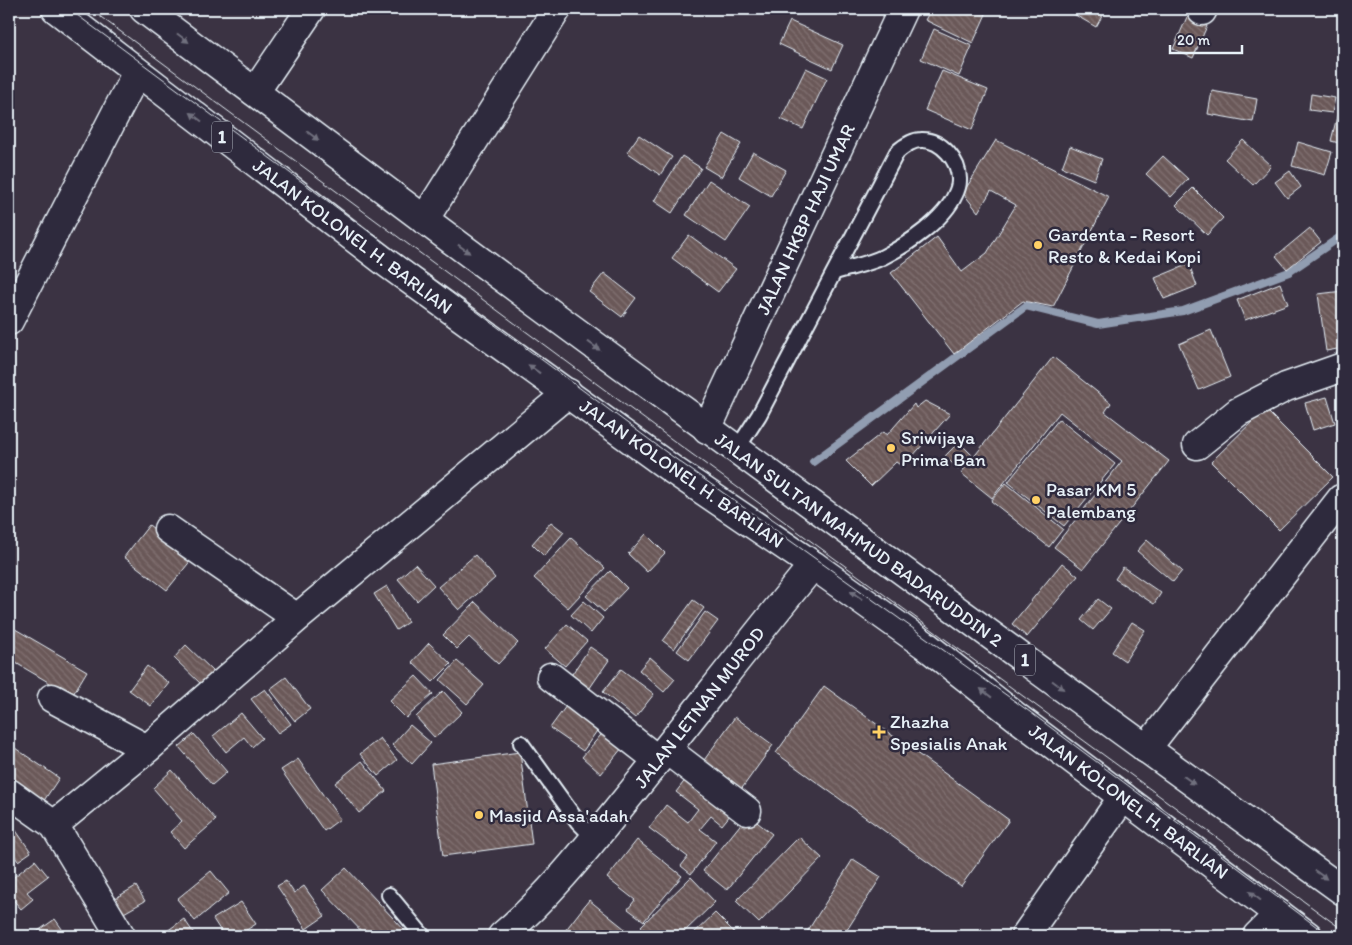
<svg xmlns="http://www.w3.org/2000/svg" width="1352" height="945" viewBox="0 0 1352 945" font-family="Itim,sans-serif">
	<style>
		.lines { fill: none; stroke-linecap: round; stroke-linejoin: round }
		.stream { stroke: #919db1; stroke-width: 8 }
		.building { fill: url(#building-back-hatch); stroke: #e8f1f8 }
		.service-casing { stroke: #e8f1f8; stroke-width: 18 }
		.minor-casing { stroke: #e8f1f8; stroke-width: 31 }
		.tertiary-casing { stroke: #e8f1f8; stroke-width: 31 }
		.trunk-casing { stroke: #e8f1f8; stroke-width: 31 }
		.service { stroke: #2f2a3d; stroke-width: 14 }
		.minor { stroke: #2f2a3d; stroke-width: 28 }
		.tertiary { stroke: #2f2a3d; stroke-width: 28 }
		.trunk { stroke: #2f2a3d; stroke-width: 28 }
		.tram { stroke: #e8f1f8; stroke-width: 1 }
		.oneway { fill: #70707e }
		.poi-dot { fill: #ffd166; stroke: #2f2a3d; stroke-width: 2 }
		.labels { text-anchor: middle; stroke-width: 5; stroke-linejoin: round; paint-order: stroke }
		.shield { fill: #2f2a3d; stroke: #b0b5c0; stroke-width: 1 }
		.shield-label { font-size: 18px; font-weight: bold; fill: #e8f1f8 }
		.street-label { font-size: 19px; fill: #e8f1f8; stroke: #2f2a3d }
		.poi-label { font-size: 19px; fill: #e8f1f8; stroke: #2f2a3d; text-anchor: start }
	</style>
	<defs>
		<pattern id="building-back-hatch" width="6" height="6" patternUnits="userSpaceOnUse" patternTransform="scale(1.25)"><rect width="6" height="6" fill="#6b5959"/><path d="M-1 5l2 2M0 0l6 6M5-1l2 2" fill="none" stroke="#807172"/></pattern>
	</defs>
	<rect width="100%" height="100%" fill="#3b3343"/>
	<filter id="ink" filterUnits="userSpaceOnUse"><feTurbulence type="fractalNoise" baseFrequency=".02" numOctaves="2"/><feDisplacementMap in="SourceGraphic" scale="10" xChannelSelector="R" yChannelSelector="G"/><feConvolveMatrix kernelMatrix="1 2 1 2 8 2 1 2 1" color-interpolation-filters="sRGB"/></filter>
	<g filter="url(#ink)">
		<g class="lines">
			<path class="stream" d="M813 462 1026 306 1098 324 1183 311 1289 272 1343 235"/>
		</g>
		<path class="building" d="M931 9H975L986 14 973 43 925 20Z
			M1072 9H1106L1096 27 1070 12Z
			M1187 17 1207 26 1193 58 1173 49Z
			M790 21 843 45 832 69 779 44Z
			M934 29 972 46 959 76 921 59Z
			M806 68 827 78 803 129 781 119Z
			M942 71 988 90 972 130 925 110Z
			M1212 91 1257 99 1253 122 1208 114Z
			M1311 94 1335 98 1332 113 1309 110Z
			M1341 100 1343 101V144L1331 141Z
			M724 134 741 144 721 177 704 167Z
			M639 135 672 157 660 175 627 152Z
			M996 140 1109 197 1053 307 1023 301 954 354 891 273 937 237 962 272 987 253 1016 205 991 191 978 212 963 193Z
			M1243 140 1271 166 1253 185 1225 159Z
			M1298 142 1332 152 1325 175 1292 166Z
			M1070 146 1102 159 1094 180 1062 167Z
			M753 152 786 170 771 196 739 177Z
			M682 156 701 168 672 213 654 201Z
			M1163 156 1188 179 1171 197 1146 174Z
			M1290 171 1301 187 1287 198 1275 182Z
			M709 180 750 207 726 242 686 215Z
			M1193 188 1223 218 1207 235 1176 205Z
			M1310 228 1321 242 1287 269 1276 256Z
			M689 235 736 269 718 292 672 258Z
			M1189 264 1197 286 1164 299 1155 278Z
			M604 273 636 298 622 317 589 292Z
			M1280 283 1288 304 1245 320 1237 300Z
			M1343 291V348L1326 351 1318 294Z
			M1211 330 1230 377 1199 390 1179 344Z
			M1053 357 1111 403 1105 412 1169 461 1083 569 1054 547 1122 461 1060 412 992 498 961 473Z
			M1327 397 1335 423 1313 430 1305 403Z
			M1340 398H1343V441Z
			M925 401 950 414 903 467 896 462 871 486 846 461 883 432 887 435 914 404 916 408Z
			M1265 409 1333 477 1279 530 1211 462Z
			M1059 419 1115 464 1064 526 1008 482Z
			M959 442 972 455 958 469 945 456Z
			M1006 483 1063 529 1049 547 991 501Z
			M551 522 564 532 544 556 532 544Z
			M149 525 192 559 167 590 124 557Z
			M646 534 665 553 647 572 628 554Z
			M571 538 605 568 568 608 534 578Z
			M1147 540 1182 571 1173 582 1137 551Z
			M475 555 495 578 459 610 438 587Z
			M1062 563 1078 576 1027 637 1012 624Z
			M415 564 434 585 417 601 398 579Z
			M1123 567 1161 593 1154 604 1115 579Z
			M610 571 627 588 604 612 586 596Z
			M387 586 408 622 396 630 374 594Z
			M1098 599 1111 609 1093 630 1081 620Z
			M693 600 704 608 674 649 663 641Z
			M584 601 603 618 591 633 571 615Z
			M475 602 518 643 498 664 469 637 457 649 443 635Z
			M705 612 718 621 689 660 677 651Z
			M1132 622 1145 630 1125 661 1112 652Z
			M567 624 587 641 565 666 545 649Z
			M10 626 87 671 72 696 9 659Z
			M429 643 451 664 433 682 412 662Z
			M186 645 214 672 202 685 174 658Z
			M590 647 609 660 585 695 566 683Z
			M650 657 675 679 664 692 639 670Z
			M457 661 484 685 467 704 440 680Z
			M147 666 169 683 151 706 129 690Z
			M621 669 654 694 635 718 603 692Z
			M416 676 433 694 406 718 389 701Z
			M286 677 310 709 295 721 270 689Z
			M824 686 1009 820 961 886 776 753Z
			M265 689 291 724 278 733 251 699Z
			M443 691 462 712 435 738 416 717Z
			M569 702 601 725 583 751 550 728Z
			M241 713 262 738 252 747 244 737 226 752 213 736Z
			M735 717 773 745 740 791 702 763Z
			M410 725 431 743 412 764 392 745Z
			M607 728 626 743 601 774 582 757Z
			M194 734 227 772 212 785 179 747Z
			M380 738 397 760 378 776 360 754Z
			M12 746 59 778 41 805 9 783V752Z
			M520 752 532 844 443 856 431 764Z
			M298 759 340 819 324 831 281 770Z
			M362 761 386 791 359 813 335 783Z
			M172 770 216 820 184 848 170 832 182 821 153 788Z
			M690 774 735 809 722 825 711 816 700 829 716 841 691 874 681 866 688 857 649 828 666 805 688 822 698 809 676 792Z
			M748 815 772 834 727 890 703 871Z
			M10 822 31 852 18 861 12 853 9 855V823Z
			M799 837 822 858 759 923 736 901Z
			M637 840 682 876 644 921 628 909 635 900 607 878Z
			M853 859 881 877 843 936H813L807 932Z
			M35 860 48 876 27 892 33 899 21 909 9 895V881Z
			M346 868 410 936H366L322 890Z
			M211 871 229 893 195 921 177 899Z
			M691 877 715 902 680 936H650L641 926Z
			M286 881 294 893 304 886 325 916 306 929 277 886Z
			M136 886 145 901 122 914 114 899Z
			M589 900 625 929 619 936H561Z
			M241 902 256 924 237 936H224L213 919Z
			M715 913 738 936H691Z
			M55 919 67 936H31Z
			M184 919 195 935 193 936H160Z
			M9 923 18 936H9Z
			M268 930 272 936H258Z"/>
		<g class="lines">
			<defs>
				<path id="service" d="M737 449 759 415 897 152C904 146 912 140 921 140 941 139 960 161 959 181 959 185 957 191 955 195 944 220 907 245 883 257 869 264 851 267 835 272
					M521 743 578 822 594 838
					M389 895 423 936"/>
				<path id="minor" d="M1202 11 1203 9
					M255 92 311 9
					M424 220 557 9
					M9 321 137 72
					M707 429 903 9
					M1197 445 1238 412 1286 387 1343 367
					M168 529 297 618
					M551 677 658 760
					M52 698 147 749
					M1146 749 1341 499
					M667 750 747 811
					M9 793 54 825 121 936
					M54 825 147 749 297 618 568 393
					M1025 936 1123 797
					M1257 936 1279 914"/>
				<path id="tertiary" d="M502 936C549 896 586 849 624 802 688 723 749 643 813 565"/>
				<path id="trunk" d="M56 9 388 264 673 470 813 565 925 645 1019 719 1308 936
					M144 9C238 79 331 150 425 220 549 313 674 403 799 495 980 627 1161 760 1343 891"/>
			</defs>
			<use href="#service" class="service-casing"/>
			<use href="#minor" class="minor-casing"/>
			<use href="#tertiary" class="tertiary-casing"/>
			<use href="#trunk" class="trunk-casing"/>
			<use href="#service" class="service"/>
			<use href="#minor" class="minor"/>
			<use href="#tertiary" class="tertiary"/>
			<use href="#trunk" class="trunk"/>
			<path class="tram" d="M69 9 666 452 1030 712 1329 936
				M90 9 674 441 1343 930"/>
		</g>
		<defs><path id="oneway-solid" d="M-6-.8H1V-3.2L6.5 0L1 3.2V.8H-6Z" transform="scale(1.25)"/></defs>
		<g class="oneway">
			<use href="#oneway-solid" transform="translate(183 38) rotate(37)"/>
			<use href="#oneway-solid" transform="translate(196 117) rotate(-143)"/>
			<use href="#oneway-solid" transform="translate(313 136) rotate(37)"/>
			<use href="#oneway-solid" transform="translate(464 249) rotate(36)"/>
			<use href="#oneway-solid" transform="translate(594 346) rotate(36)"/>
			<use href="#oneway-solid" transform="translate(534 369) rotate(-144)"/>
			<use href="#oneway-solid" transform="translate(856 595) rotate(-144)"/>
			<use href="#oneway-solid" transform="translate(1058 685) rotate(37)"/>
			<use href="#oneway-solid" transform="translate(986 693) rotate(-142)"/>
			<use href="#oneway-solid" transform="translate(1189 780) rotate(36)"/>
			<use href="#oneway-solid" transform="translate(1321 875) rotate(36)"/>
			<use href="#oneway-solid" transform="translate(1255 896) rotate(-143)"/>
		</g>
	</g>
	<g class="poi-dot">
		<circle cx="1038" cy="245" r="5"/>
		<circle cx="891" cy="448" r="5"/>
		<circle cx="1036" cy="500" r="5"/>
		<path d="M876.5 724.5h5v5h5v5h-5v5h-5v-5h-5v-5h5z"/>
		<circle cx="479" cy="815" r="5"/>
	</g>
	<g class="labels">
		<g class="shield">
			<rect x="212" y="121.5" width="20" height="31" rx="4"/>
			<rect x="1015" y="644.5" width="20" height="31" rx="4"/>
		</g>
		<g class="shield-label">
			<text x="222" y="143">1</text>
			<text x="1025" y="666">1</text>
		</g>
		<g class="street-label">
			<text transform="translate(805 219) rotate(-65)" y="7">JALAN HKBP HAJI UMAR</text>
			<text transform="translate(353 236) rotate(37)" y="7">JALAN KOLONEL H. BARLIAN</text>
			<text transform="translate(682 473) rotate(35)" y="7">JALAN KOLONEL H. BARLIAN</text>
			<text transform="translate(859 539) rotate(36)" y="7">JALAN SULTAN MAHMUD BADARUDDIN 2</text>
			<text transform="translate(699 707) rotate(-52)" y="7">JALAN LETNAN MUROD</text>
			<text transform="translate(1129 801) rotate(37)" y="7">JALAN KOLONEL H. BARLIAN</text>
		</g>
		<g class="poi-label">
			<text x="1048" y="241">Gardenta - Resort<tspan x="1048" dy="22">Resto &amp; Kedai Kopi</tspan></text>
			<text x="901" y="444">Sriwijaya<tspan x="901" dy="22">Prima Ban</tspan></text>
			<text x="1046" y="496">Pasar KM 5<tspan x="1046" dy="22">Palembang</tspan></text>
			<text x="890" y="728">Zhazha<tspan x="890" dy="22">Spesialis Anak</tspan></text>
			<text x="489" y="822">Masjid Assa'adah</text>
		</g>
	</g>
	<rect width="1352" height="945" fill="none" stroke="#2f2a3d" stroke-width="30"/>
	<rect x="15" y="15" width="1322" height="915" fill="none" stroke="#e8f1f8" stroke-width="2" filter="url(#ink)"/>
	<path d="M1170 45v8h72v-8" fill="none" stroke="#e8f1f8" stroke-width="2.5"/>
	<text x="1177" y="45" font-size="15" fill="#e8f1f8" stroke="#2f2a3d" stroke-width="4" paint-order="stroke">20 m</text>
</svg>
